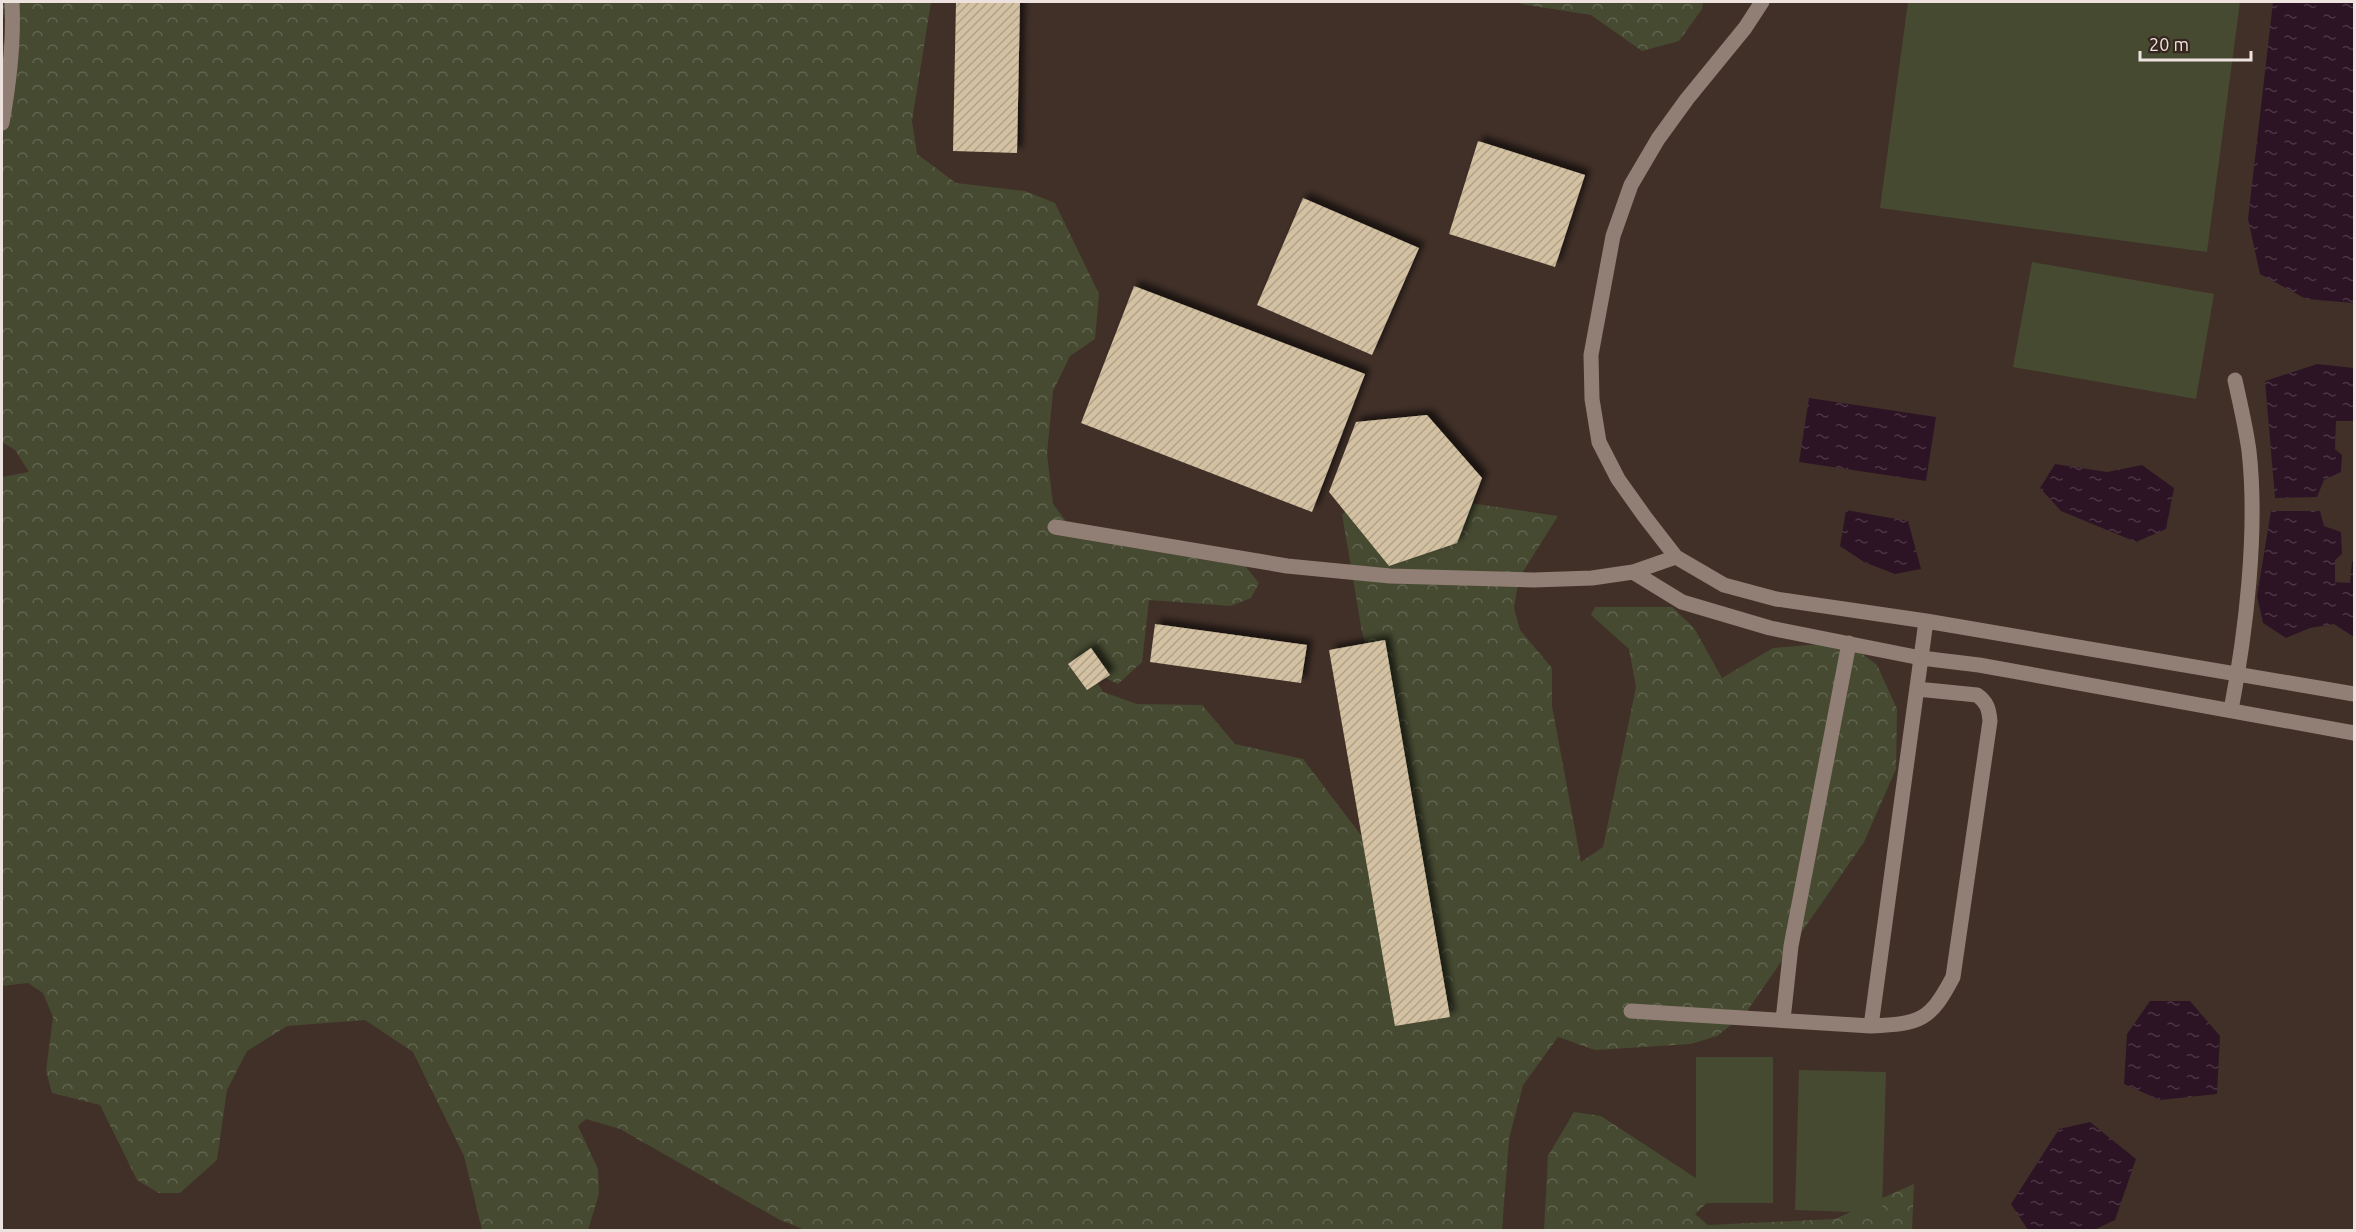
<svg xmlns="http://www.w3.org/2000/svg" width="2356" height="1232" viewBox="0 0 2356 1232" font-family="Ubuntu,sans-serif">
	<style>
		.forest { fill: url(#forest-crowns) }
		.park { fill: #464a31 }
		.water { fill: url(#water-ripples) }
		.building { fill: url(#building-hatch); filter: url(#shadow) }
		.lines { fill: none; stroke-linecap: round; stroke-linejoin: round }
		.minor { stroke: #917e74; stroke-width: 15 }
	</style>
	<defs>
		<pattern id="forest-crowns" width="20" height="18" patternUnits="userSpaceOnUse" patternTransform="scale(1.5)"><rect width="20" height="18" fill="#464a31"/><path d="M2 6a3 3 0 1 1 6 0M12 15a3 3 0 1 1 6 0" fill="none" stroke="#61644e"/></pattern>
		<pattern id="water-ripples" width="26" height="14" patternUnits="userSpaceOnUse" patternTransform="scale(1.5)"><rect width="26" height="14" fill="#2c1425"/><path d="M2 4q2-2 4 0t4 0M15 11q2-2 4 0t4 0" fill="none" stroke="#4b3644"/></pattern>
		<pattern id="building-hatch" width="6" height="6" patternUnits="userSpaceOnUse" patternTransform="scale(1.5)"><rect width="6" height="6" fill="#d3c1a2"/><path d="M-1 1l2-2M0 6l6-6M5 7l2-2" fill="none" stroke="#b0a28a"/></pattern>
		<filter id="shadow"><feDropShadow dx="5.5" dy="-5.5" stdDeviation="3" flood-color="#0009"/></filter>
	</defs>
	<rect width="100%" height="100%" fill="#413028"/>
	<path class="forest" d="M2 2H931L912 121 917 154 956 183 1025 191 1055 203 1099 294 1095 339 1070 356 1053 391 1047 454 1053 504 1066 521 1094 532 1241 561 1259 583 1251 598 1231 606 1149 600 1142 662 1118 684 1091 671 1103 692 1137 704 1202 705 1235 744 1303 759 1376 855 1411 801 1362 632 1342 514 1351 508 1463 502 1558 516 1519 578 1514 608 1520 630 1552 668V706L1581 862 1603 847 1636 687 1629 649 1591 615 1595 607H1672L1694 628 1722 678 1773 648 1823 644 1861 653 1877 665 1897 709 1896 769 1864 842 1745 1014 1717 1036 1691 1044 1595 1050 1558 1037 1523 1085 1509 1139 1502 1230H805L780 1220 620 1129 586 1119 578 1126 598 1169 599 1194 588 1230H482L464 1156 413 1052 365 1020 287 1026 247 1051 227 1090 217 1160 180 1193H159L137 1180 100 1105 52 1093 46 1071 53 1017 43 993 28 983 2 986V477L29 472 15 450 2 442V45L10 37 2 10Z
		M1519 2H1703L1702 9 1679 41 1642 51 1591 15 1521 4Z
		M1574 1112 1601 1116 1708 1186 1713 1197 1695 1214 1708 1225 1835 1219 1914 1184 1912 1230H1544L1548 1156Z"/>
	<path class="park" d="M1908 2H2240L2207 252 1880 208Z
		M2032 262 2214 294 2196 399 2013 367Z
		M1696 1057H1773V1203H1696Z
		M1799 1070 1886 1072 1882 1213 1795 1210Z"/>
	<path class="water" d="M2273 2H2354V303L2306 299 2260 274 2248 219Z
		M2317 364 2354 368V424V421H2336L2335 449 2342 455 2341 472 2324 480 2317 497 2275 498 2265 381Z
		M1809 398 1936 417 1926 481 1799 462Z
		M2055 464 2107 472 2142 465 2174 488 2166 529 2136 542 2061 511 2040 488Z
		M1846 510 1908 521 1921 569 1895 574 1864 562 1840 546Z
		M2271 511H2320L2324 526 2341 532 2342 554 2335 560V582L2350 583 2352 562 2354 560V637L2334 624 2310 628 2286 638 2263 623 2257 596Z
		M2150 1001H2190L2220 1036 2217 1094 2160 1100 2124 1084 2127 1034Z
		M2090 1122 2136 1159 2115 1220 2094 1230H2028L2011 1204 2059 1129Z"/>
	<path class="building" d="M956 2H1020L1017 153 953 151Z
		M1478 141 1585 175 1555 267 1449 234Z
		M1303 198 1419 248 1372 355 1257 305Z
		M1134 286 1365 374 1312 512 1081 423Z
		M1427 415 1482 478 1457 543 1389 566 1329 492 1356 422Z
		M1155 624 1307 645 1301 683 1150 662Z
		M1385 640 1450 1017 1395 1026 1329 650Z
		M1091 648 1110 675 1087 690 1068 664Z"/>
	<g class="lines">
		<path class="minor" d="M1762 2 1745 28 1687 99 1658 139 1631 185 1613 236 1591 355 1592 399 1599 442 1618 479 1645 517 1676 557 1724 585 1776 599 1926 621 2354 694
			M2 123C9 84 14 41 12 2
			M1055 527 1287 566 1390 576 1534 580 1592 578 1633 572 1676 557
			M1633 572 1682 602 1770 628 1921 658 1979 665 2354 733
			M2231 710C2246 632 2258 531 2249 451 2246 428 2240 403 2235 380
			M1631 1011 1871 1026C1920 1024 1930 1021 1953 977L1990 721C1989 709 1987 702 1977 695L1917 689
			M1783 1020 1791 946 1849 643
			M1871 1026 1926 621"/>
	</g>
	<rect width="2356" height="1232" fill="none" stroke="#ede2dd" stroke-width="6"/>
	<path d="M2140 51v9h111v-9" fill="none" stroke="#ede2dd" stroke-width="3"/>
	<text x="2149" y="51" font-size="18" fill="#ede2dd" stroke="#36261f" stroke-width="4.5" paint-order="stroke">20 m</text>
</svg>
